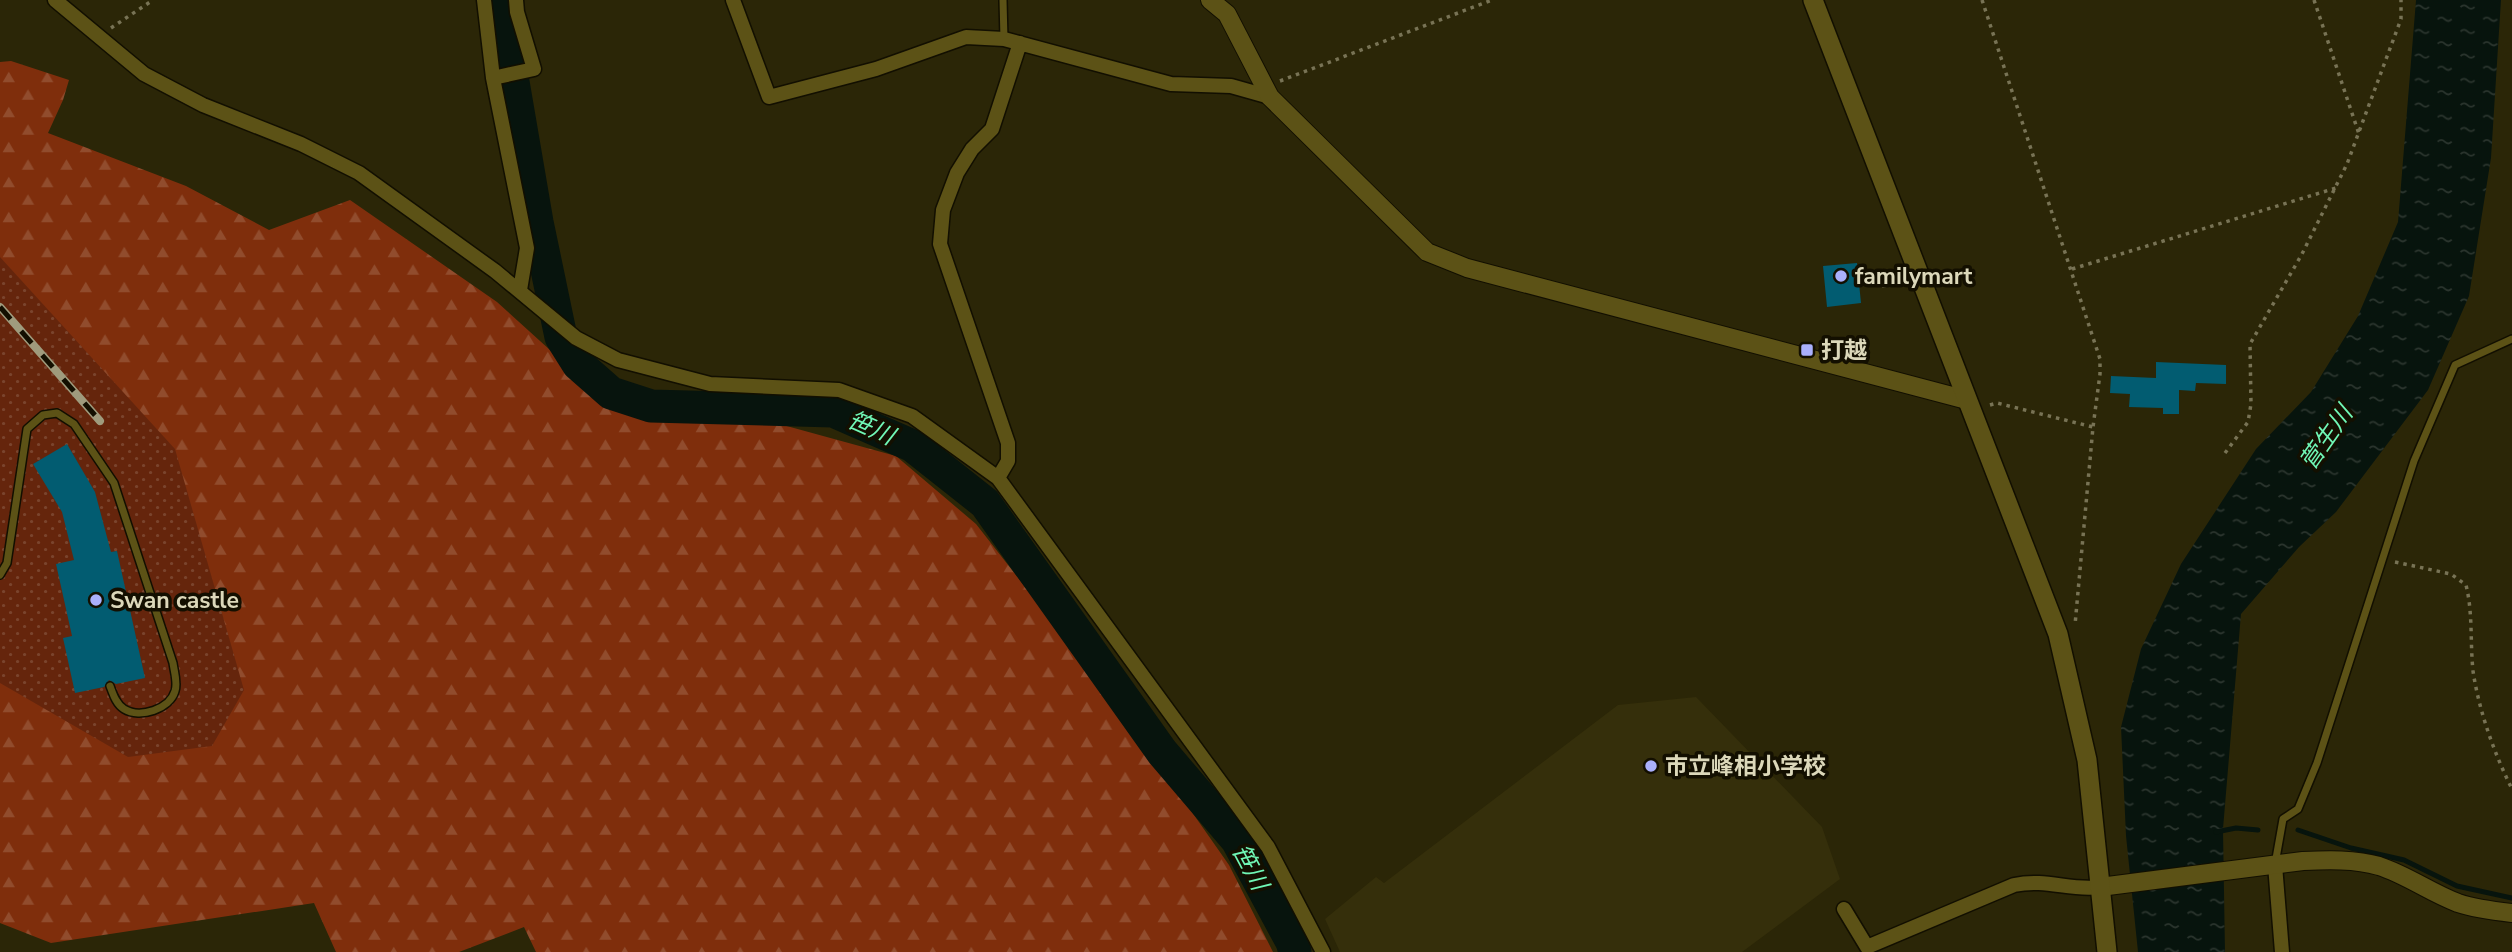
<svg xmlns="http://www.w3.org/2000/svg" width="2512" height="952" viewBox="0 0 2512 952" font-family="'Nunito Sans','Noto Sans JP',sans-serif">
	<style>
		.built { fill: #352f0b }
		.forest { fill: url(#forest-firs) }
		.park { fill: url(#park-dots) }
		.water { fill: url(#water-ripples) }
		.lines { fill: none; stroke-linecap: round; stroke-linejoin: round }
		.stream { stroke: #07140d; stroke-width: 5 }
		.river { stroke: #07140d; stroke-width: 33 }
		.building { fill: #025c71 }
		.service-casing { stroke: #120f01; stroke-width: 10 }
		.minor-casing { stroke: #120f01; stroke-width: 17 }
		.tertiary-casing { stroke: #120f01; stroke-width: 20 }
		.secondary-casing { stroke: #120f01; stroke-width: 22 }
		.path { stroke: #787355; stroke-width: 3.5; stroke-dasharray: 3.5 5; stroke-linecap: butt }
		.service { stroke: #5c5216; stroke-width: 7 }
		.minor { stroke: #5c5216; stroke-width: 14 }
		.tertiary { stroke: #5c5216; stroke-width: 18 }
		.secondary { stroke: #5c5216; stroke-width: 19 }
		.rail-casing { stroke: #9f9b7d; stroke-width: 8 }
		.rail { stroke: #130f00; stroke-width: 5; stroke-dasharray: 16; stroke-linecap: butt }
		.poi-dot { fill: #aab0fc; stroke: #130f00; stroke-width: 2.5 }
		.labels { text-anchor: middle; stroke-width: 7; stroke-linejoin: round; paint-order: stroke }
		.poi-label { font-size: 23px; font-weight: bold; fill: #dcd8ba; stroke: #130f00; text-anchor: start }
		.water-label { font-size: 24px; font-style: italic; fill: #70f7b6; stroke: #130f00 }
	</style>
	<defs>
		<pattern id="forest-firs" width="22" height="20" patternUnits="userSpaceOnUse" patternTransform="scale(1.75)"><rect width="22" height="20" fill="#7f2e0c"/><path d="M5 1l3.5 6h-7zM16 11l3.5 6h-7z" fill="#914c2d"/></pattern>
		<pattern id="park-dots" width="8" height="8" patternUnits="userSpaceOnUse" patternTransform="scale(1.75)"><rect width="8" height="8" fill="#65250c"/><path d="M2 2h.1M6 6h.1" fill="none" stroke="#7a442d" stroke-width="1.8" stroke-linecap="round"/></pattern>
		<pattern id="water-ripples" width="26" height="14" patternUnits="userSpaceOnUse" patternTransform="scale(1.75)"><rect width="26" height="14" fill="#07140d"/><path d="M2 4q2-2 4 0t4 0M15 11q2-2 4 0t4 0" fill="none" stroke="#2b352e"/></pattern>
	</defs>
	<rect width="100%" height="100%" fill="#2b2607"/>
	<path class="built" d="M1696 697 1822 827 1840 879 1742 952H1340L1325 919 1376 877 1384 883 1618 705Z"/>
	<path class="forest" d="M11 61 69 80 63 100 48 133 186 186 269 230 350 200 497 302 582 379 664 417 761 419 896 456 976 524 1112 698 1229 865 1273 952H536L524 927 459 952H336L314 903 51 943 0 923V62Z"/>
	<path class="park" d="M0 257 175 449 244 690 212 746 128 757 0 683Z"/>
	<path class="water" d="M2416 0H2501L2491 158 2469 296 2428 390 2336 512 2299 547 2241 614 2223 829 2225 952H2138L2126 836 2121 727 2141 649 2181 564 2256 449 2311 392 2358 316 2398 222Z"/>
	<g class="lines">
		<path class="stream" d="M2298 830 2351 848 2404 860 2457 886 2512 898
			M2216 832 2236 828 2258 830"/>
		<path class="river" d="M499 0 537 222 561 337 578 364 611 393 651 406 833 411 913 446 985 503 1162 752 1237 840 1292 942 1295 952"/>
	</g>
	<path class="building" d="M1857 263 1861 303 1827 307 1823 266Z
		M2156 362 2226 365V384L2196 383 2195 391 2179 390V414H2163V408L2129 407 2130 394 2110 393 2111 376 2156 378Z
		M67 444 95 492 111 552 117 551 145 678 116 684 109 680 104 687 75 693 63 638 72 636 56 564 74 560 62 512 33 464Z"/>
	<g class="lines">
		<defs>
			<path id="service" d="M1003 0 1004 39
				M0 575 7 563 27 429 43 415 57 413 74 424 114 483 173 663C174 671 178 683 175 691 170 709 140 719 124 709 116 704 113 694 110 686
				M2275 864 2283 819 2298 809 2317 763 2414 461 2455 365 2512 339"/>
			<path id="minor" d="M55 0 144 74 203 105 301 144 359 173 495 271 576 338 618 360 710 384 839 390 912 416 998 478 1268 847 1323 952
				M484 0 493 78 527 248 520 290
				M733 0 769 97 876 69 966 37 1004 39 1171 84 1231 86 1270 97
				M493 78 534 69 517 12 516 0
				M998 478 1008 461V443L940 244 943 210 957 173 972 149 992 129 1020 43
				M2275 865 2282 952
				M1844 909 1867 947 2014 885C2047 878 2069 891 2100 887"/>
			<path id="tertiary" d="M1210 0 1227 14 1270 97 1427 252 1467 268 1967 400
				M2100 887 2303 861C2327 860 2355 859 2379 866 2407 875 2431 893 2458 903 2476 909 2494 911 2512 913"/>
			<path id="secondary" d="M1813 0 2058 634 2087 760 2107 952"/>
		</defs>
		<use href="#service" class="service-casing"/>
		<use href="#minor" class="minor-casing"/>
		<use href="#tertiary" class="tertiary-casing"/>
		<use href="#secondary" class="secondary-casing"/>
		<path class="path" d="M1982 0 2100 359V374L2093 427 2075 625
			M2314 0 2359 134
			M111 28 153 0
			M1280 81 1492 0
			M2072 269 2336 188
			M1859 285 1881 283 1882 286 1904 283
			M1990 405 1997 403 2093 427
			M2225 453 2248 422 2251 404 2250 344 2302 254 2347 164 2401 19V0
			M2395 562 2451 574 2466 585C2473 613 2470 642 2473 671 2479 711 2494 753 2512 789"/>
		<use href="#service" class="service"/>
		<use href="#minor" class="minor"/>
		<use href="#tertiary" class="tertiary"/>
		<use href="#secondary" class="secondary"/>
		<defs>
			<path id="rail" d="M0 307 100 421"/>
		</defs>
		<use href="#rail" class="rail-casing"/>
		<use href="#rail" class="rail"/>
	</g>
	<g class="poi-dot">
		<circle cx="1841" cy="276" r="7"/>
		<rect x="1800" y="343" width="14" height="14" rx="3.5"/>
		<circle cx="96" cy="600" r="7"/>
		<circle cx="1651" cy="766" r="7"/>
	</g>
	<g class="labels">
		<g class="poi-label">
			<text x="1855" y="284">familymart</text>
			<text x="1821" y="358">打越</text>
			<text x="110" y="608">Swan castle</text>
			<text x="1665" y="774">市立峰相小学校</text>
		</g>
		<g class="water-label">
			<text transform="translate(871 428) rotate(24)" y="8">笹川</text>
			<text transform="translate(2326 438) rotate(-55)" y="8">菅生川</text>
			<text transform="translate(1250 867) rotate(62)" y="8">笹川</text>
		</g>
	</g>
</svg>
